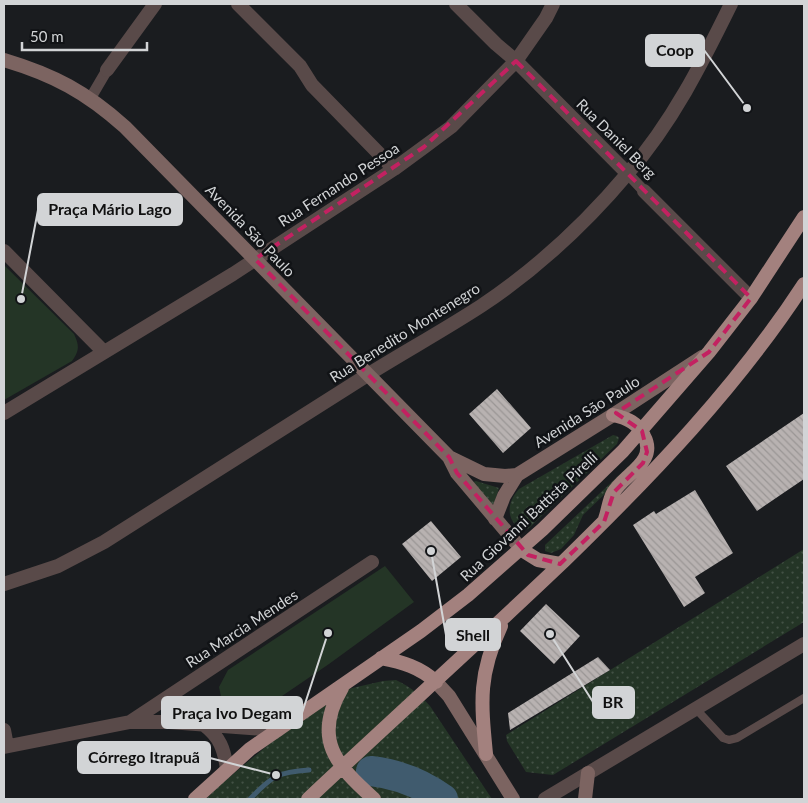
<svg xmlns="http://www.w3.org/2000/svg" width="808" height="803" viewBox="0 0 808 803" font-family="Lato,sans-serif">
	<style>
		.grass { fill: url(#grass-dots) }
		.green { fill: #243526 }
		.lines { fill: none; stroke-linecap: round; stroke-linejoin: round }
		.stream { stroke: #405b6e; stroke-width: 5 }
		.river { stroke: #405b6e; stroke-width: 30 }
		.building { fill: url(#building-back-hatch) }
		.service { stroke: #594a49; stroke-width: 8 }
		.pedestrian { stroke: #594a49; stroke-width: 11 }
		.minor { stroke: #594a49; stroke-width: 14 }
		.tertiary { stroke: #594a49; stroke-width: 14 }
		.secondary { stroke: #7c6461; stroke-width: 14 }
		.trunk { stroke: #a3817e; stroke-width: 14 }
		.marked { fill: none; stroke: #c32161; stroke-width: 4; stroke-dasharray: 10 6; stroke-linejoin: round }
		.labels { text-anchor: middle; stroke-width: 5; stroke-linejoin: round; paint-order: stroke }
		.street-label { font-size: 15px; fill: #d2d4d6; stroke: #111316 }
		.leader { fill: none; stroke: #d2d4d6; stroke-width: 2 }
		.callout-dot { fill: #d2d4d6; stroke: #111316; stroke-width: 2 }
		.callout { fill: #d2d4d6; stroke: #d2d4d6; stroke-width: 2 }
		.callout-label { font-size: 16px; text-anchor: middle; font-weight: bold; fill: #111 }
	</style>
	<defs>
		<pattern id="grass-dots" width="8" height="8" patternUnits="userSpaceOnUse" patternTransform="scale(1.25)"><rect width="8" height="8" fill="#243526"/><path d="M2 2h.1M6 6h.1" fill="none" stroke="#435145" stroke-width="1.8" stroke-linecap="round"/></pattern>
		<pattern id="building-back-hatch" width="6" height="6" patternUnits="userSpaceOnUse" patternTransform="scale(1.25)"><rect width="6" height="6" fill="#b8b2b1"/><path d="M-1 5l2 2M0 0l6 6M5-1l2 2" fill="none" stroke="#9a9695"/></pattern>
	</defs>
	<rect width="100%" height="100%" fill="#1a1c1f"/>
	<path class="grass" d="M613 435 617 436 619 438 617 444 528 529 522 530C505 520 507 502 519 489Z
		M636 459 638 462 583 515 574 535 561 549 551 553 545 551V545Z
		M476 481 499 488 494 504H491L473 482Z
		M804 549V622L553 775 526 772 507 741 506 735Z
		M396 680C411 687 420 695 430 706L492 799H206L219 786 275 739 348 689 383 681Z"/>
	<path class="green" d="M4 265 74 334C79 345 80 350 72 361L4 400Z
		M385 566 414 602 329 664 260 711 244 714 233 712 226 707 222 701 219 687 228 670Z"/>
	<g class="lines">
		<path class="stream" d="M250 799C272 776 278 772 309 770"/>
		<path class="river" d="M371 771C397 774 421 783 443 799"/>
	</g>
	<path class="building" d="M497 389 531 428 503 453 469 414Z
		M804 413V479L757 511 726 466Z
		M695 490 733 553 695 577 705 593 684 607 633 525 654 511 656 514Z
		M431 521 461 557 432 581 402 544Z
		M546 604 580 636 554 664 520 631Z
		M598 657 610 670 510 730 508 713Z"/>
	<g class="lines">
		<path class="service" d="M696 709 723 738 729 740 737 738 804 698"/>
		<path class="pedestrian" d="M90 99 107 70
			M628 174 644 191"/>
		<path class="minor" d="M238 4 300 66 312 85 394 169
			M456 4 496 44 516 61 628 174
			M107 70 155 4
			M644 191 751 298
			M4 251 104 352
			M4 413 233 274 394 169 424 147 451 127 516 61 546 18 553 4
			M4 584 58 566 104 542C192 486 280 430 369 374 406 351 444 330 481 306 535 270 586 223 628 173 672 123 702 63 731 4
			M130 722 372 562
			M204 725C220 737 224 749 227 769
			M4 730 7 746
			M4 747 130 722H169L278 730"/>
		<path class="tertiary" d="M545 799 804 644"/>
		<path class="secondary" d="M4 60C54 75 86 92 125 127L449 457 484 474 505 476 517 475 613 415 702 357
			M449 457 457 473 522 550
			M495 519 504 496 517 475
			M436 682 449 696 513 799
			M585 799 588 773"/>
		<path class="trunk" d="M605 519C608 511 609 500 613 493 624 474 658 462 644 436 638 423 627 418 613 415
			M522 550 538 560 560 564
			M381 658C402 662 420 667 436 682
			M342 688C312 739 336 765 374 799
			M486 754C481 702 478 675 501 626
			M195 799 250 749 421 631 468 595 543 529 623 451 709 352 751 298 804 217
			M308 799C393 719 480 641 565 560 652 475 737 387 804 284"/>
	</g>
	<path class="marked" d="M516 61 751 298 709 352 616 413 642 431 647 452 643 463 614 492 604 522 560 564 528 555 457 473 449 457 255 259 424 147Z"/>
	<g class="labels">
		<g class="street-label">
			<text transform="translate(616 139) rotate(45)" y="5">Rua Daniel Berg</text>
			<text transform="translate(339 185) rotate(-33)" y="5">Rua Fernando Pessoa</text>
			<text transform="translate(250 231) rotate(46)" y="5">Avenida São Paulo</text>
			<text transform="translate(405 333) rotate(-32)" y="5">Rua Benedito Montenegro</text>
			<text transform="translate(587 412) rotate(-32)" y="5">Avenida São Paulo</text>
			<text transform="translate(529 517) rotate(-43)" y="5">Rua Giovanni Battista Pirelli</text>
			<text transform="translate(242 629) rotate(-33)" y="5">Rua Marcia Mendes</text>
		</g>
	</g>
	<path class="leader" d="M747 108L704 50M21 299L38 210M431 551L446 635M550 634L593 702M328 633L302 713M276 775L210 758"/>
	<g class="callout-dot">
		<circle cx="747" cy="108" r="5"/>
		<circle cx="21" cy="299" r="5"/>
		<circle cx="431" cy="551" r="5"/>
		<circle cx="550" cy="634" r="5"/>
		<circle cx="328" cy="633" r="5"/>
		<circle cx="276" cy="775" r="5"/>
	</g>
	<g class="callout">
		<rect x="646" y="35" width="58" height="31" rx="5"/>
		<rect x="38" y="194" width="144" height="31" rx="5"/>
		<rect x="446" y="619" width="54" height="31" rx="5"/>
		<rect x="593" y="687" width="41" height="31" rx="5"/>
		<rect x="162" y="697" width="140" height="31" rx="5"/>
		<rect x="78" y="742" width="132" height="31" rx="5"/>
	</g>
	<g class="callout-label">
		<text x="675" y="56">Coop</text>
		<text x="110" y="215">Praça Mário Lago</text>
		<text x="473" y="641">Shell</text>
		<text x="613" y="708">BR</text>
		<text x="232" y="719">Praça Ivo Degam</text>
		<text x="144" y="763">Córrego Itrapuã</text>
	</g>
	<rect width="808" height="803" fill="none" stroke="#d2d4d6" stroke-width="10"/>
	<path d="M22 42v8h125v-8" fill="none" stroke="#d2d4d6" stroke-width="2.5"/>
	<text x="30" y="42" font-size="15" fill="#d2d4d6" stroke="#111316" stroke-width="4" paint-order="stroke">50 m</text>
</svg>
